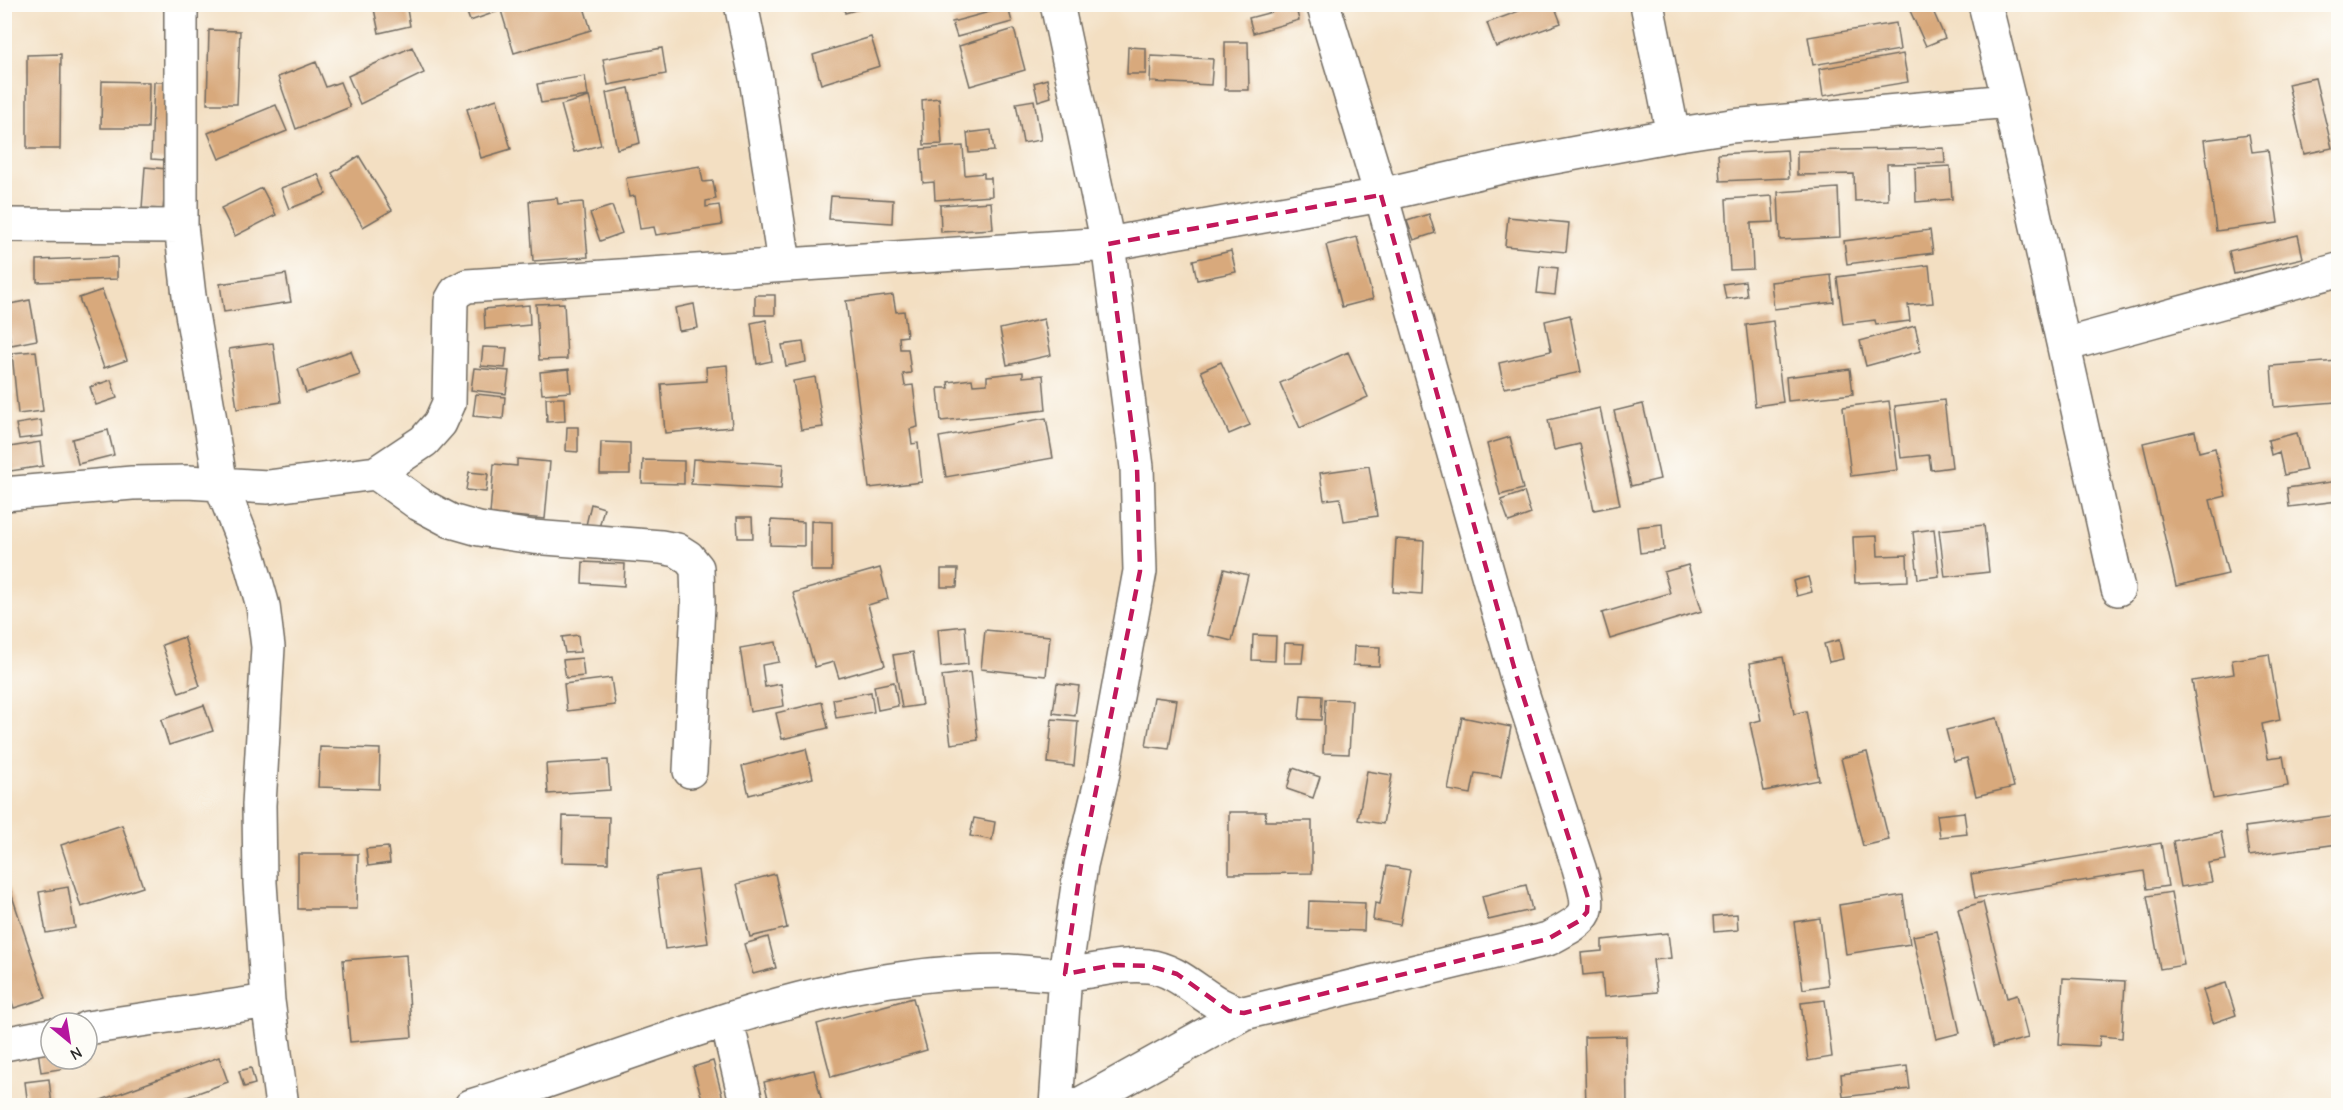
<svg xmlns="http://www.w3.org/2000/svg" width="2343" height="1110" viewBox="0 0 2343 1110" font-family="'Comic Neue',sans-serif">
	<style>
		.building { fill: #d8a97b }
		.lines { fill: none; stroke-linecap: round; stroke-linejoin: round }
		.minor-casing { stroke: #716a60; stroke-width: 36 }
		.minor { stroke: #fff; stroke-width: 33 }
		.marked { fill: none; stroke: #c2185b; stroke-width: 4.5; stroke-dasharray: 12 8; stroke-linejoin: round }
	</style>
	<rect width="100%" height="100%" fill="#fdfcf7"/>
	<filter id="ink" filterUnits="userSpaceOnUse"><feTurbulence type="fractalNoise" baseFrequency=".0167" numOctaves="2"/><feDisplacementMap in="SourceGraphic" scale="12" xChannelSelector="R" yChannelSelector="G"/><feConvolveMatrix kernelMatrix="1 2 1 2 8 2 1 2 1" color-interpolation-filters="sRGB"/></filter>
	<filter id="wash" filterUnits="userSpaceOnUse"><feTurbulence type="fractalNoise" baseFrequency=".008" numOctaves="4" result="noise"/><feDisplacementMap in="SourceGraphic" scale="24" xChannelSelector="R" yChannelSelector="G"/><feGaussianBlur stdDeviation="1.35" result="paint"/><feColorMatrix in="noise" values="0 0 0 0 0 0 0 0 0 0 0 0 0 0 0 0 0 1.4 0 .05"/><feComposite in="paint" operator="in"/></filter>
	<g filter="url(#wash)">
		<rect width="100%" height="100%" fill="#f3dfc2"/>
		<g id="blocks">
			<path class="building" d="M373 4H406L410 26 379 33Z
				M464 4H493L496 12 470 21Z
				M499 4H583L591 30 514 53Z
				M843 4H873V5L845 13Z
				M1270 4H1295L1299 20 1253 33 1249 18 1272 12Z
				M1678 4H1695V10H1678Z
				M1907 4H1930L1945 38 1926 46Z
				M1535 5H1554L1561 23 1496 47 1487 23Z
				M1008 7 1012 22 957 37 952 22Z
				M1896 23 1900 50 1813 65 1808 37Z
				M1014 29 1025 70 970 86 959 46Z
				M209 30 240 31 237 104H207Z
				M871 37 880 66 821 84 813 55Z
				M1225 42H1248L1249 90H1225Z
				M412 47 424 73 360 104 348 76Z
				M1128 47 1146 48V74H1127Z
				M662 48 666 74 608 85 603 59Z
				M61 54 60 149H27V55Z
				M1903 54 1908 82 1823 96 1819 69Z
				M1151 56 1213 59 1211 85 1150 82Z
				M316 62 326 87 340 82 350 107 296 129 278 77Z
				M585 76 588 96 541 103 537 84Z
				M2315 78 2332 148 2304 154 2288 84Z
				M1047 79 1051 97 1038 101 1034 83Z
				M102 81 149 82 148 128H101Z
				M154 82H169L166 160 151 159Z
				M629 88 640 143 617 149 606 93Z
				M589 97 601 145 574 152 561 105Z
				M939 98 942 144 924 145 922 100Z
				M497 99 511 149 481 158 467 109Z
				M1034 100 1041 140 1023 143 1016 103Z
				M276 105 287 131 219 159 208 133Z
				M991 130 994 151 969 153 967 133Z
				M2249 134 2252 152 2268 150 2278 223 2216 231 2204 140Z
				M963 146 965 175 984 173V178H991L992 196 935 200 934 182 923 183 921 149Z
				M1944 148 1945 163 1887 164 1888 200 1855 201 1854 174 1797 175V151Z
				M1787 150 1789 178 1720 181 1718 154Z
				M359 156 392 210 363 227 332 173Z
				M700 166 703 182 713 181 716 199 706 201V207L719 205 722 225 656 235 654 227 640 229 635 196 629 197 626 178Z
				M1950 166 1952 199 1916 202 1915 168Z
				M145 167 167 169 163 209 142 208Z
				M318 174 326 194 289 209 281 188Z
				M262 188 276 215 235 236 221 208Z
				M1838 188 1840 237 1780 240 1778 192Z
				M831 196 893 200 892 223 829 219Z
				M1772 196 1774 222 1751 223 1753 269 1730 270 1726 199Z
				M557 198 558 204 583 202 588 257 533 261 529 201Z
				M991 202 993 229 941 232 940 205Z
				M612 206 622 233 600 241 590 213Z
				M1429 214 1435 233 1414 240 1407 221Z
				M1508 217 1569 223 1566 252 1505 246Z
				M1930 230 1933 253 1847 264 1844 241Z
				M2298 235 2303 258 2234 274 2229 251Z
				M1357 237 1373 299 1342 307 1326 245Z
				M1231 251 1236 272 1197 280 1193 260Z
				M117 257V279L37 282V260Z
				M1929 265 1933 303 1908 305 1910 321 1876 325 1875 320 1843 324 1837 277Z
				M1540 266 1558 268 1555 295 1537 293Z
				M286 274 291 302 224 312 220 284Z
				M1831 275 1834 302 1774 309 1771 282Z
				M1745 281 1747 296 1726 299 1723 284Z
				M102 290 127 360 104 368 79 298Z
				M755 295H775V315H755Z
				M893 295 896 312 904 311 907 336 899 337 900 349H908L911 373 903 374 905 386 913 385 918 427 910 429 912 444 918 443 922 482 869 488 846 301Z
				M30 300 37 340 11 345 5 305Z
				M564 303 567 359 539 360 536 304Z
				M694 304 698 328 679 331 675 308Z
				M529 305 530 325 485 329 484 309Z
				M1570 315 1581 372 1504 388 1499 363 1551 351 1545 321Z
				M1044 319 1051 355 1007 365 1000 329Z
				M766 320 772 361 757 364 751 323Z
				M1773 321 1783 402 1755 406 1746 325Z
				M1915 326 1921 351 1866 366 1860 341Z
				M803 342 806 362 786 366 782 345Z
				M273 343 281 402 237 409 229 349Z
				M483 347 507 348 505 368 481 366Z
				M36 351 43 411 18 414 12 353Z
				M351 351 360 375 306 393 298 369Z
				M1348 352 1368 397 1300 428 1280 383Z
				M2338 361V414L2336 402 2274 407 2271 366Z
				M1221 362 1250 425 1229 434 1201 371Z
				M727 365 732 427 665 433 661 384 707 381 706 367Z
				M474 368 509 371 506 394 471 390Z
				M569 369 571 392 542 394 540 372Z
				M1850 369 1853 394 1788 401 1786 377Z
				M1023 372V377L1043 375 1046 410 941 421 938 388H949L948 382 972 379 973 385 987 384V376Z
				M815 377 823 427 801 430 793 381Z
				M111 380 117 398 96 405 90 387Z
				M476 394 505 397 503 419 473 416Z
				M546 398H564L565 421 547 422Z
				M1944 400 1952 467 1931 470 1929 455 1901 458 1895 406Z
				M1889 401 1898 470 1851 476 1843 407Z
				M1643 404 1660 479 1631 486 1614 411Z
				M1600 408 1620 505 1594 510 1580 444 1554 450 1548 420Z
				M1046 418 1053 458 946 477 939 437Z
				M41 420 43 436 19 439 16 424Z
				M567 427H578V452L566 451Z
				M108 430 114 455 78 464 72 439Z
				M2195 431 2199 452 2215 448 2226 496 2210 500 2228 574 2176 586 2143 443Z
				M2297 433 2306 470 2284 475 2279 452 2271 455 2268 440Z
				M1510 437 1523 489 1500 495 1487 444Z
				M40 442 43 466 4 472V448Z
				M601 442 630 443V474H600Z
				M517 459 550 462 545 519 490 514 494 464 517 466Z
				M693 459 783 464 781 489 691 484Z
				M643 460 684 461V484L642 483Z
				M1369 466 1377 516 1344 521 1340 498 1324 500 1320 473Z
				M469 472 488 474 486 492 466 490Z
				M2338 481V501L2289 507 2287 488Z
				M1524 492 1531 514 1509 522 1501 500Z
				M591 504 604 508 599 528 586 525Z
				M737 517H752L753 538H738Z
				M771 520 804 522V546L770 545Z
				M811 521 832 522V571H811Z
				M1662 524 1664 550 1640 553 1637 527Z
				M1984 525 1989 572 1945 577 1939 530Z
				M1934 529 1939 576 1918 579 1913 532Z
				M1877 536 1878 556 1907 555 1908 581 1855 583 1853 537Z
				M1396 539 1424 541 1422 594 1393 592Z
				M583 562 625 564 624 586 582 583Z
				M1688 565 1702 611 1610 639 1602 613 1670 593 1664 572Z
				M880 568 888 599 868 605 885 665 839 678 834 662 815 667 793 593Z
				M941 569H958L957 587H941Z
				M1224 569 1248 575 1232 641 1208 635Z
				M1808 577 1812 592 1797 596 1793 581Z
				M965 626 968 664 941 667 938 629Z
				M985 630 1050 636 1046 676 981 669Z
				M578 635 580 652 565 653 562 637Z
				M1253 635 1276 636 1275 661 1252 660Z
				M184 637 200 686 179 693 162 645Z
				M1839 640 1843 659 1829 662 1824 644Z
				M776 642 779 662 762 665 765 687 781 684 784 706 750 712 740 648Z
				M1285 643 1304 644 1302 663H1284Z
				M1354 646 1380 647 1379 666 1353 665Z
				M913 652 922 705 902 708 893 655Z
				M2269 654 2280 720 2262 724 2268 758 2283 756 2288 786 2213 799 2192 681 2234 674 2232 660Z
				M1783 657 1794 714 1806 711 1819 780 1764 791 1750 723 1761 720 1750 663Z
				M582 658 584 676 566 678 563 660Z
				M970 672 978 740 951 744 942 676Z
				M611 678 615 705 567 711 564 684Z
				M894 682 898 706 878 710 874 686Z
				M1057 683 1079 686 1075 716 1053 713Z
				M871 692 874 712 836 718 833 699Z
				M1301 695 1322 696 1321 720 1299 719Z
				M1154 697 1177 700 1169 749 1146 746Z
				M1325 699 1352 700 1349 754 1323 753Z
				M822 702 828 728 782 739 776 713Z
				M204 705 213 731 169 745 161 720Z
				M1462 717 1511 727 1501 777 1475 773 1471 794 1448 790Z
				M1997 718 2014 787 1976 796 1967 758 1954 761 1946 730Z
				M1052 719 1078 721 1074 766 1048 763Z
				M320 747 380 749 379 789 318 787Z
				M806 749 813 778 749 795 742 766Z
				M1867 752 1889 840 1863 846 1841 758Z
				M608 760 610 790 548 794 546 764Z
				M1293 768 1320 777 1313 798 1287 789Z
				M1367 771 1392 775 1383 824 1358 820Z
				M1229 812H1266L1265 821H1312V873L1229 874Z
				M1964 812 1967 834 1940 837 1937 815Z
				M2338 815V844L2249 856 2245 827Z
				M563 816 609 817 608 863 562 862Z
				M974 818 995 822 992 840 970 836Z
				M122 825 143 887 81 907 61 845Z
				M2221 832 2226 860 2208 863 2212 882 2181 887 2173 841Z
				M2161 843 2168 886 2147 889 2144 871 1975 898 1971 874Z
				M388 847 390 863 368 866 366 849Z
				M298 854H358L357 909H298Z
				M1387 866 1410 870 1400 925 1373 920 1375 903 1380 904Z
				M698 870 708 943 665 949 656 876Z
				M775 874 787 928 750 937 737 884Z
				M1526 885 1532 910 1488 920 1482 896Z
				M9 887 46 998 14 1008 4 979V889Z
				M68 887 75 928 46 933 39 892Z
				M2171 892 2184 965 2160 969 2147 896Z
				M1903 895 1910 944 1846 954 1839 905Z
				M1309 901 1365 903 1364 931 1308 929Z
				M1983 902 2007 998 2017 995 2028 1038 1993 1047 1958 909Z
				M1737 914 1738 930 1714 932 1713 916Z
				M1820 918 1828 985 1803 989 1794 922Z
				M1937 931 1960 1033 1936 1039 1913 936Z
				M1668 933 1671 958 1653 960 1657 992 1604 997 1602 973 1583 975 1581 953 1602 951V940Z
				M768 937 776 968 753 974 744 944Z
				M406 955 412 1037 350 1042 343 960Z
				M2063 978 2125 981 2122 1038 2100 1036 2099 1046 2059 1044Z
				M2226 983 2236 1015 2213 1023 2203 990Z
				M913 998 927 1050 831 1077 817 1024Z
				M1825 1000 1832 1057 1808 1061 1801 1003Z
				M1626 1036 1627 1106H1586L1584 1037Z
				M51 1049V1059H85L86 1065 41 1072 38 1051Z
				M219 1057 228 1082 162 1106H85Z
				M713 1061 725 1106H704L693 1067Z
				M1907 1066 1910 1089 1843 1097 1841 1074Z
				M251 1068 255 1084 244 1087 239 1071Z
				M814 1070 823 1106H770L764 1082Z
				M49 1079 52 1106H28L25 1082Z"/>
		</g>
	</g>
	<g filter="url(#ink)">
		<use href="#blocks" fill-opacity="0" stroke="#716a60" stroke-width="1.5"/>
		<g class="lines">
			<defs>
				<path id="minor" d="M181 4V226L189 296 221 485 248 553 263 606 268 647 259 805 260 883 268 1001 282 1106
					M741 4 756 78 784 263
					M1647 4 1673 135
					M1985 4 2009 101 2118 589
					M4 225 181 226
					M2064 345 2338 270
					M376 473 419 504 451 521 479 529 533 537 661 547 677 550 688 557 697 568 698 604 690 771
					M4 494 132 483 188 482 268 487 376 473 424 441 440 423 449 403 451 301 456 292 467 286 1108 244 1381 195 1506 166 1673 135 1731 126 2009 101
					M727 1022 747 1106
					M87 1028 268 1001
					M4 1044 51 1035
					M471 1106C614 1062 756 998 905 978 940 973 974 971 1009 971 1027 972 1045 975 1063 974 1092 973 1118 963 1148 966 1186 971 1208 1008 1244 1013L1548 939C1591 916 1593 915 1579 868L1516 674 1381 195 1323 4
					M1056 1106 1065 974 1081 865 1103 773 1140 571 1137 467 1108 244 1057 4
					M1077 1106 1244 1013"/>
			</defs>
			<use href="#minor" class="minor-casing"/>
			<use href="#minor" class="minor"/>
		</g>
	</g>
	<path class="marked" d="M1381 195 1516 674 1588 898 1587 912 1579 921 1548 939 1244 1013 1229 1011 1177 974 1150 966 1114 965 1065 974 1081 865 1140 571 1137 467 1108 244Z"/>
	<rect width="2343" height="1110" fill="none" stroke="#fdfcf7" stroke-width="24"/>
	<g transform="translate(69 1041) rotate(150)"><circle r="28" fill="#fdfcf7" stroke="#a9a8a5" stroke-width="1.5"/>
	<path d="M0-4.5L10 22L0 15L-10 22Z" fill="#b5179e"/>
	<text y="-9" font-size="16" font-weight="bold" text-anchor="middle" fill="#2b2b2b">N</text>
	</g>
</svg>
